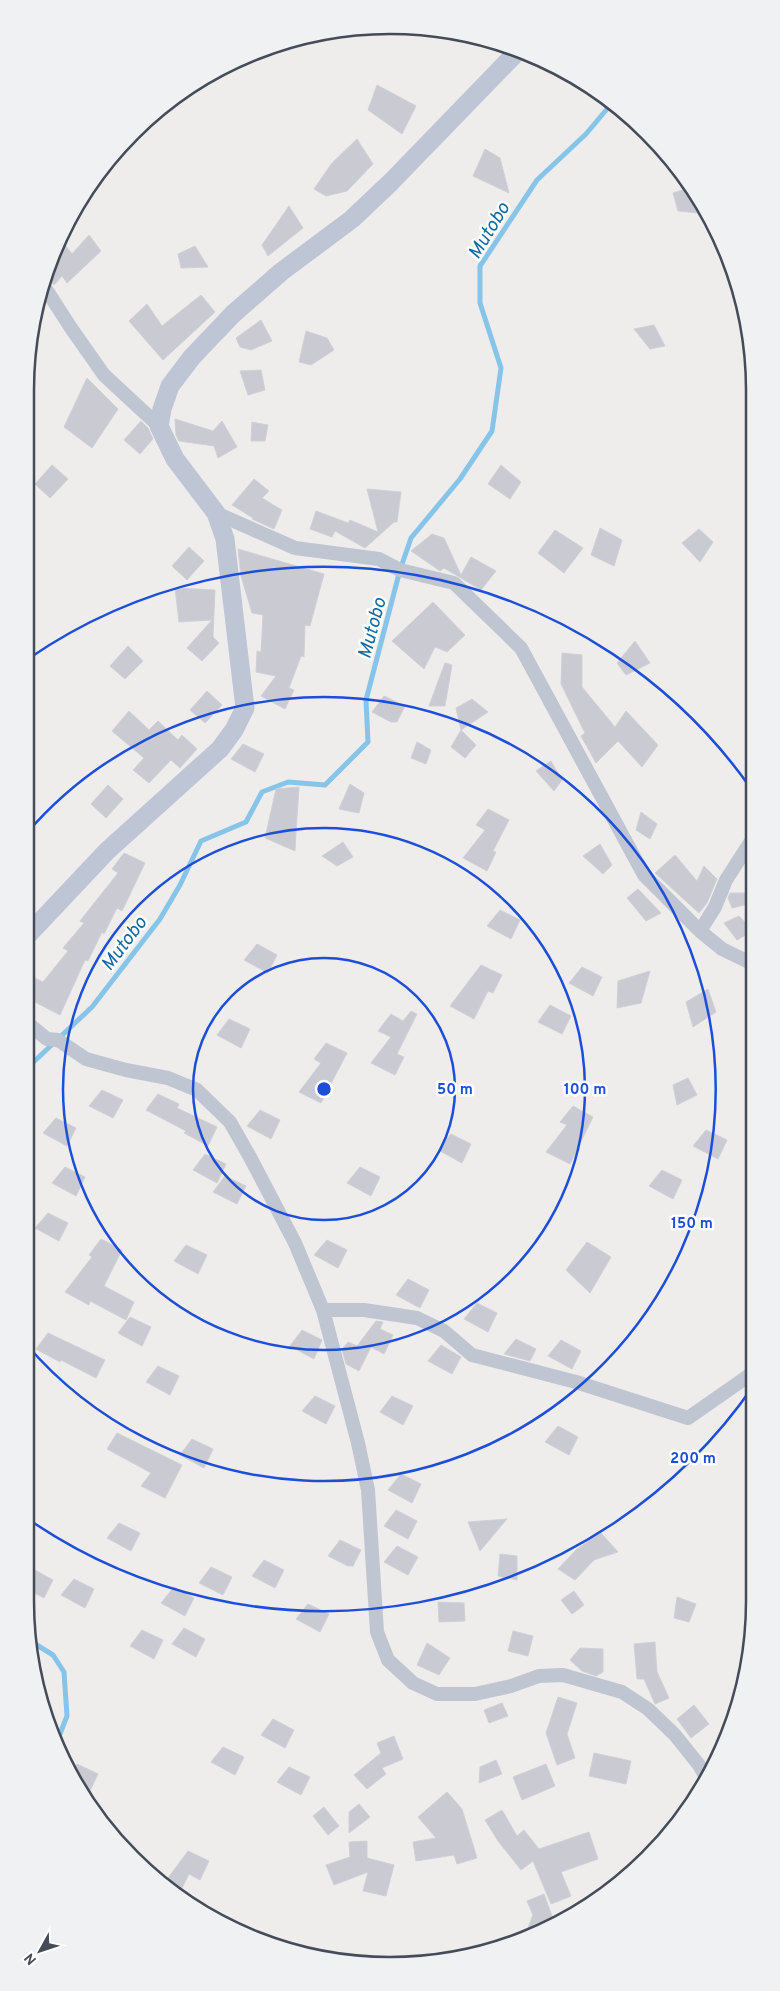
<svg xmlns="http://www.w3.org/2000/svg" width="780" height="1991" viewBox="0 0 780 1991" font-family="Overpass,sans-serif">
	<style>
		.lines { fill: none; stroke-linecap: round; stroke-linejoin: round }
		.stream { stroke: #87c4e9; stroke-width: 5 }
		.building { fill: #c9cad2; stroke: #d0d1d8 }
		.minor { stroke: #bfc5d1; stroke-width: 14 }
		.secondary { stroke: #bec5d5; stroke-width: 19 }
		.ring { fill: none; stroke: #1d4ed8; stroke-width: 2.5 }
		.labels { text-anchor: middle; stroke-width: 5; stroke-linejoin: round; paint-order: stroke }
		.water-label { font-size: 19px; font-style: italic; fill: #0f69a1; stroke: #fff }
		.rim { fill: none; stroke: #454c59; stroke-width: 2.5 }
		.centre { fill: #1d4ed8; stroke: #fff; stroke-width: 2.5 }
		.ring-label { font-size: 15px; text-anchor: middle; font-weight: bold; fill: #1d4ed8; stroke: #fff; stroke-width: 5; stroke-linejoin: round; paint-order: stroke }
	</style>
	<rect width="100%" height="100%" fill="#efecec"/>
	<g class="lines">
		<path class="stream" d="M25 1070 92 1007 160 919 180 885 201 841 246 822 262 792 288 782 325 785 368 742 366 700 400 570 411 538 460 479 492 431 501 368 480 303V266L537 180 586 134 612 103
			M32 1642 53 1655 64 1672 67 1716 56 1744"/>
	</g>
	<path class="building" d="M377 85 416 106 402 134 368 110Z
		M357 139 373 164 347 191 326 196 314 189 332 163Z
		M485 149 500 158 509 193 473 176Z
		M689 188 698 203V213L678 211 673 193Z
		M289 206 303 228 268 256 262 245Z
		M89 235 101 251 67 283 62 276 54 285 45 275 59 237 72 254Z
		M195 246 208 267 181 268 178 254Z
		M201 295 215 312 163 360 129 321 147 304 162 326Z
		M261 320 272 341 251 350 240 347 236 338Z
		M654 325 665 346 650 349 634 329Z
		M306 331 327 338 334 350 311 365 299 362Z
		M261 370 265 390 248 395 240 371Z
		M87 378 118 409 92 448 64 427Z
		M175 419 213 431 222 421 237 447 218 458 214 446 179 441 176 435Z
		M141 421 148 428 153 439 140 454 124 440Z
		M252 422 268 425 265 441H251Z
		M52 465 68 479 50 498 35 484Z
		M501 465 521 482 510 499 488 484Z
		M254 479 269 491 262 498 282 510 274 529 252 519 253 518 232 505Z
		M367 489 401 492 397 522H394L365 548 335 531 332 537 310 529 316 511 348 523 350 520 378 532Z
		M600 528 622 540 614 566 591 555Z
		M699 529 713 542 700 562 682 543Z
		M555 530 583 548 564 573 538 553Z
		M432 534 444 538 461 575 471 557 496 571 481 590 444 568 440 571 411 551Z
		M189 547 204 561 187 580 172 566Z
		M238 549 324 574 310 626 305 625 304 657 301 656 289 688 294 690 285 709 261 696 276 676 256 672 257 651 261 652 263 615 252 613 241 576Z
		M175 588 215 590 213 637 219 643 202 661 187 648 212 620 179 622Z
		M433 602 465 635 447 652 435 647 424 669 392 641Z
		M635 641 650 663 626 675 617 663Z
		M128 646 143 661 125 679 110 666Z
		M562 653 582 655V687L615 727 626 711 658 745 642 767 618 741 596 763 581 736 585 733 561 684Z
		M445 663 452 665 445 706H429Z
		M207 691 222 705 205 723 190 710Z
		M384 696 405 706 397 722H391L372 712Z
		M472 699 488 712 461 730 456 708Z
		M129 711 149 730 158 721 178 740 182 735 197 749 180 768 171 760 149 783 133 770 144 758 112 731Z
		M461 730 476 745 465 758 451 747Z
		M417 742 431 750 426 764 411 758Z
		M243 744 264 754 255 772 231 759Z
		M551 761 562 780 554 791 536 771Z
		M350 784 364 793 359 813 339 809Z
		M108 785 123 799 106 818 91 804Z
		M299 787 296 832 295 851 265 838 276 789Z
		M488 809 509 820 493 851 496 852 487 871 463 858 485 830 476 825Z
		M641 812 657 824 650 839 636 830Z
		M343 842 353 857 337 866 322 856Z
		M600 844 612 865 603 874 583 856Z
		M124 853 145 863 122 911 117 908 104 934 102 932 88 961 85 960 60 1015 25 997V973L43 982 68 951 63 948 84 923 80 921 118 873 112 869Z
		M675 855 697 881 704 866 717 879 707 903 699 913 655 873Z
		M638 889 661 913 646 921 627 898Z
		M730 893H753V903L732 908 728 898Z
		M500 910 520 920 511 939 487 926Z
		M739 916 753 931 737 940 724 923Z
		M257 944 277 955 268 973 244 960Z
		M481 965 502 975 493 993 488 991 474 1019 450 1006Z
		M582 967 602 977 593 996 569 983Z
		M650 971 641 1003 617 1008 618 981Z
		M708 989 716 1012 693 1027 686 1002Z
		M550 1005 571 1016 562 1034 538 1022Z
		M411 1011 417 1014 397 1054 404 1057 395 1075 371 1063 391 1037 378 1031 391 1014 403 1021Z
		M229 1019 250 1029 241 1048 217 1035Z
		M326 1043 347 1053 321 1103 299 1092 321 1063 314 1059Z
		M688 1078 697 1095 677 1105 673 1085Z
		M102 1090 123 1100 113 1118 89 1106Z
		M158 1094 179 1104 177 1108 217 1127 208 1146 184 1133 186 1131 146 1110Z
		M573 1106 593 1117 570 1164 546 1152 567 1125 560 1122Z
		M260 1110 280 1120 271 1139 247 1126Z
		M56 1118 76 1128 67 1146 43 1133Z
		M706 1130 727 1140 718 1159 693 1146Z
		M451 1134 471 1144 462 1163 438 1150Z
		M205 1154 226 1164 217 1183 193 1170Z
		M65 1167 85 1177 76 1196 52 1183Z
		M360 1167 380 1177 371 1196 347 1183Z
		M662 1170 682 1180 673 1199 649 1186Z
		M225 1176 246 1186 237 1204 213 1192Z
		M48 1213 68 1223 59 1241 35 1228Z
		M101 1239 122 1250 104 1286 134 1302 126 1320 90 1301 89 1305 65 1292 92 1257 89 1255Z
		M327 1240 347 1250 338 1268 314 1255Z
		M587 1242 611 1257 590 1293 566 1270Z
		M186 1245 207 1255 198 1274 174 1261Z
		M408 1279 429 1290 420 1308 396 1295Z
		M477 1303 497 1313 488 1332 464 1319Z
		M130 1317 151 1327 142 1346 118 1333Z
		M376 1321 383 1322 380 1329 393 1335 384 1354 371 1347 359 1371 346 1364 342 1349 348 1342 357 1346Z
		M302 1330 322 1340 314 1359 290 1346Z
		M48 1333 105 1360 96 1378 61 1360 60 1362 36 1349Z
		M516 1339 536 1349 530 1361 504 1354Z
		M561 1340 581 1351 572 1369 548 1356Z
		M441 1345 461 1357 452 1374 428 1361Z
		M158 1366 179 1376 170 1395 146 1382Z
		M315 1396 335 1406 326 1424 302 1411Z
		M392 1396 413 1406 403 1425 380 1412Z
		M558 1426 578 1437 569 1455 545 1442Z
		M117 1433 182 1465 165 1498 141 1486 151 1473 107 1449Z
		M192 1439 213 1449 204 1468 180 1455Z
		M401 1474 421 1484 412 1503 388 1490Z
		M396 1510 417 1521 408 1539 384 1526Z
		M507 1519 480 1551 468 1522Z
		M119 1523 140 1533 131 1551 107 1538Z
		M601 1533 618 1552 594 1560 575 1580 558 1569 577 1549Z
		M340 1540 361 1550 353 1566H348L328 1556Z
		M397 1546 418 1557 408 1575 384 1562Z
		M500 1554 517 1556V1580L498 1576Z
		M264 1560 284 1570 275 1588 252 1576Z
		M211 1567 232 1577 223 1595 199 1583Z
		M33 1569 53 1580 44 1598 25 1588V1579Z
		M74 1579 94 1589 85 1608 61 1595Z
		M174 1587 194 1598 185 1616 161 1603Z
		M574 1591 584 1605 572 1614 561 1600Z
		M677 1597 696 1604 689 1622 674 1618Z
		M438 1602 464 1603 465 1621 439 1622Z
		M308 1604 329 1614 320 1632 296 1619Z
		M184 1628 205 1639 196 1657 172 1644Z
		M142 1630 163 1640 154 1659 130 1646Z
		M513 1631 533 1636 528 1656 508 1651Z
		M655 1642 657 1672 669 1698 655 1704 644 1679H637L634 1644Z
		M427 1643 450 1658 439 1675 417 1665Z
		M580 1648 603 1649V1672L596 1676 582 1671 570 1660Z
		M558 1697 577 1703 567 1734 575 1758 557 1765 546 1733Z
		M502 1703 508 1716 489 1723 484 1710Z
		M694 1705 709 1724 691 1738 677 1719Z
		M273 1719 294 1730 285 1748 261 1735Z
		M394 1736 403 1759 382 1768 386 1774 367 1789 354 1775 381 1753 377 1743Z
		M223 1747 244 1757 235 1775 211 1762Z
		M594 1753 631 1761 626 1784 589 1776Z
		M496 1760 502 1774 479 1783 480 1767Z
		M77 1764 98 1774 89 1793 76 1786 70 1774Z
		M546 1764 555 1786 522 1800 513 1777Z
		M289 1767 310 1777 301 1795 277 1782Z
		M447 1792 462 1809 477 1858 457 1864 454 1855 416 1861 413 1842 436 1838 418 1817Z
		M359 1804 370 1817 349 1833V1812Z
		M324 1807 339 1826 328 1835 313 1816Z
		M502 1810 517 1836 524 1830 539 1849 589 1832 598 1859 561 1872 571 1896 551 1904 533 1861 521 1870 498 1841 485 1820Z
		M367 1841V1858L394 1865 386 1896 363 1891 368 1872 334 1885 326 1865 350 1857 349 1842Z
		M188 1851 209 1861 200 1880 189 1874 179 1894 165 1882Z
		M544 1894 555 1924 523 1940 533 1915 527 1901Z"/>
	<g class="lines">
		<path class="minor" d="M42 283 71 328 104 375 159 426
			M216 513 295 548 379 559 400 570 454 583 521 648 644 875 700 931 722 949 753 964
			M700 931 715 907 726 880 753 838
			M25 1021 47 1039 58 1040 86 1059 126 1070 168 1078 197 1090 230 1122 250 1157 295 1243 323 1310 358 1443 368 1490 377 1632 388 1660 413 1683 437 1694H475L511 1686 539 1676 563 1675 622 1692 648 1709 675 1735 699 1765 707 1779
			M323 1310H364L417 1318 444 1331 472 1355 576 1382 688 1418 754 1372"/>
		<path class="secondary" d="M25 938 107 851 220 749 234 730 245 708 225 539 216 513 175 459 159 426 162 409 170 386 192 357 233 314 281 272 352 219 391 182 517 52"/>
	</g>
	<g class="ring">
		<circle cx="324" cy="1089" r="131"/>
		<circle cx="324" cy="1089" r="261"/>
		<path d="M26 834A392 392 0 1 1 26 1344"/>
		<path d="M754 1385A522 522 0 0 1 28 1519M28 659A522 522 0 0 1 752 790"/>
	</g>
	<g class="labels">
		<g class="water-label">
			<text transform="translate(488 230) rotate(-59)" y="7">Mutobo</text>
			<text transform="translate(371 628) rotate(-75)" y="7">Mutobo</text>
			<text transform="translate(123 943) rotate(-53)" y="7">Mutobo</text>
		</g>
	</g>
	<path d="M0 0H780V1991H0ZM390 34H390A356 356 0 0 1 746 390V1601A356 356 0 0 1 390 1957H390A356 356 0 0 1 34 1601V390A356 356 0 0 1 390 34Z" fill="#f0f1f2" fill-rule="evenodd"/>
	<path class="rim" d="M390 34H390A356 356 0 0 1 746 390V1601A356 356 0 0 1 390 1957H390A356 356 0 0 1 34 1601V390A356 356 0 0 1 390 34Z"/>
	<circle cx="324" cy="1089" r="8" class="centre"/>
	<g class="ring-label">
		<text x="455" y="1094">50 m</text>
		<text x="585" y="1094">100 m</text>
		<text x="692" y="1228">150 m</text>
		<text x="693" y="1463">200 m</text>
	</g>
	<g transform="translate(40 1951) rotate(230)" stroke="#ffffff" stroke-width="4" paint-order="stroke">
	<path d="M0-4L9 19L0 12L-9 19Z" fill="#454c59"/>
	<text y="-8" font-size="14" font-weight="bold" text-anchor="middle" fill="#454c59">N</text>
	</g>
</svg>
